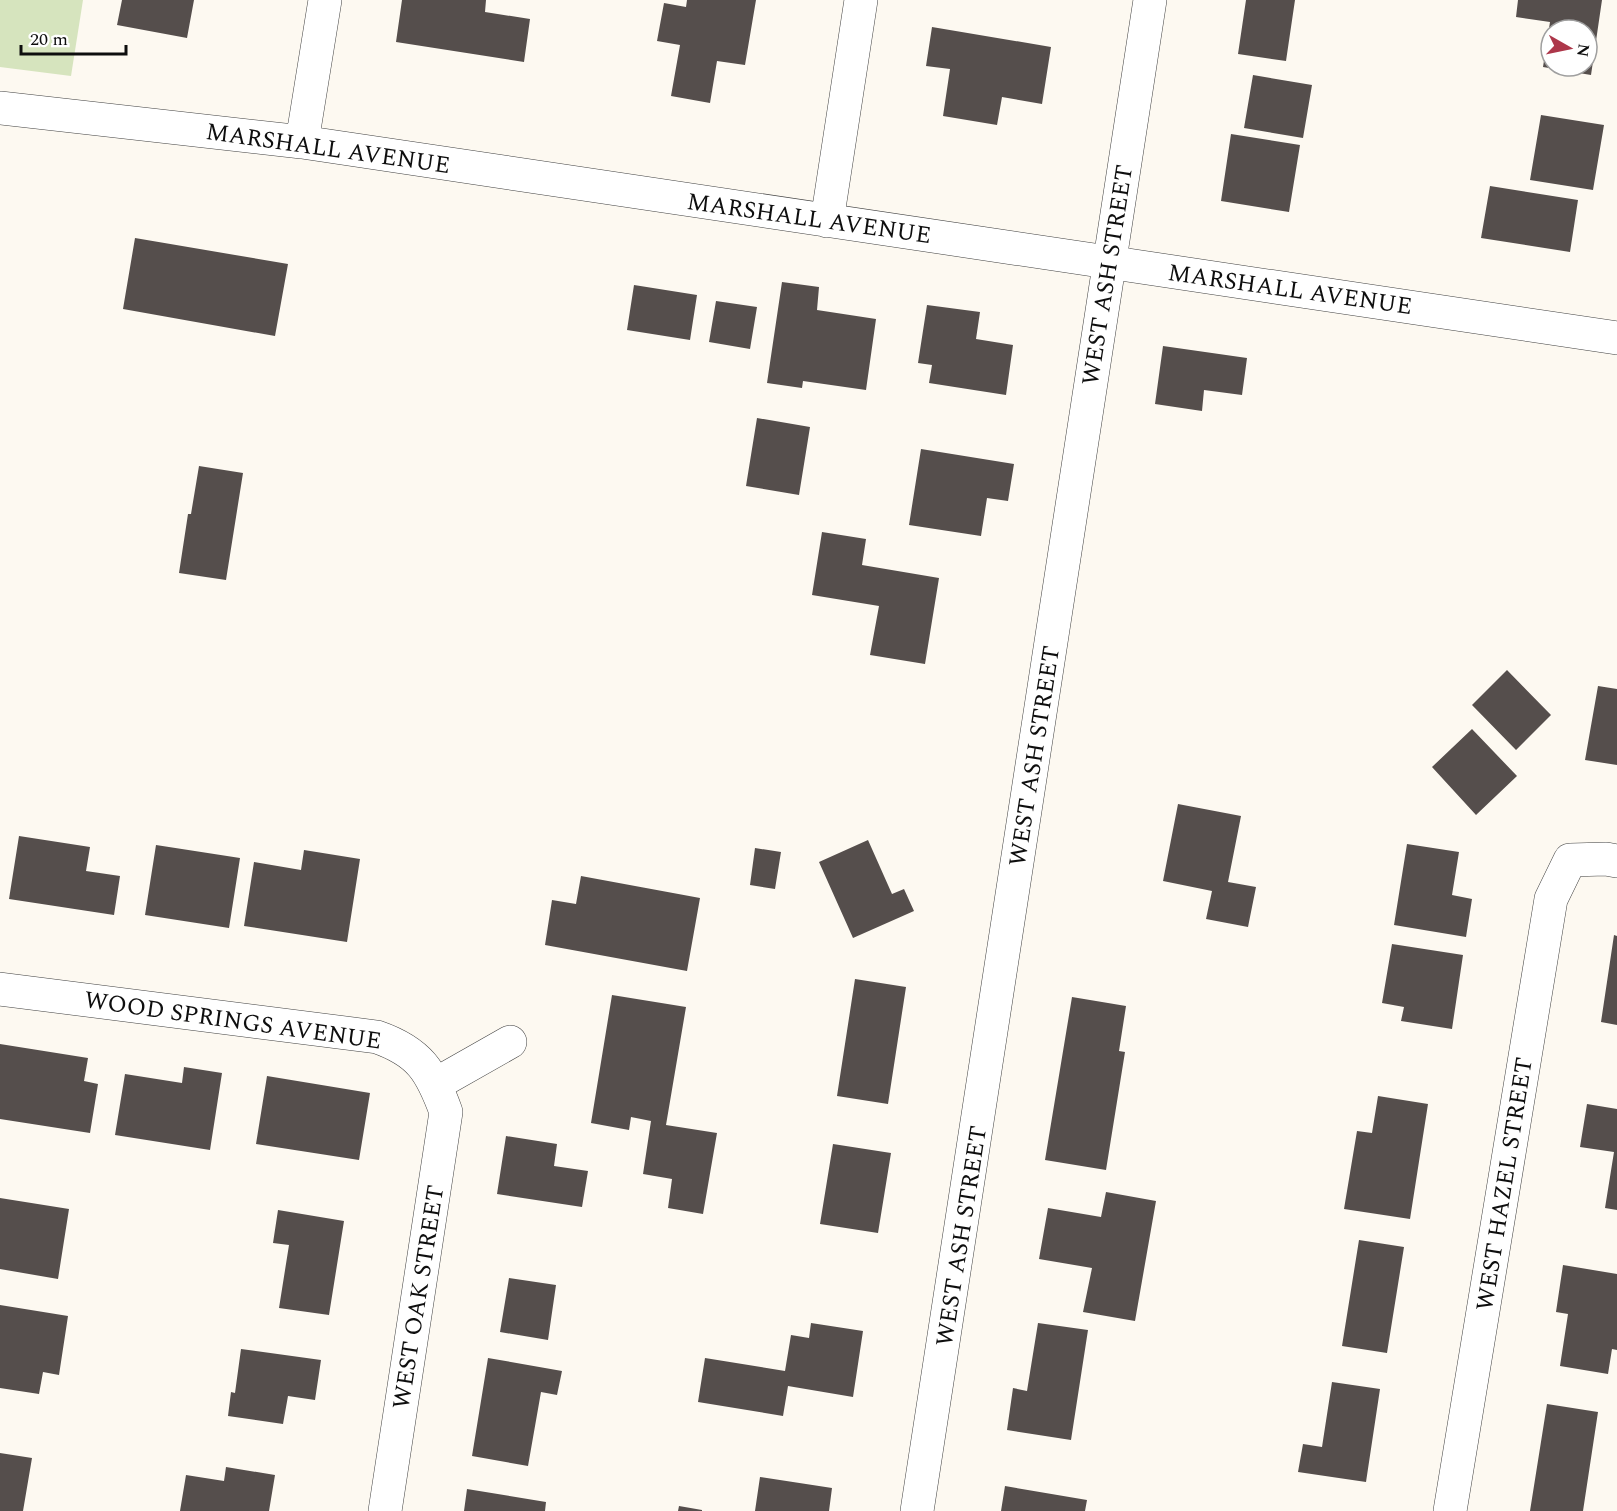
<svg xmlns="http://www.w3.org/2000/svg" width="1617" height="1511" viewBox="0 0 1617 1511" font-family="Spectral,serif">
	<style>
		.green { fill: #d6e4be }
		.building { fill: #554e4c; fill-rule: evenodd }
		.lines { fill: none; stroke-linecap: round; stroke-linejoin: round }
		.minor-casing { stroke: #414141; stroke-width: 34 }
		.minor { stroke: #fff; stroke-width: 33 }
		.labels { text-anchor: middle; stroke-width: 6; stroke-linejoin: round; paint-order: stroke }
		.street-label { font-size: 24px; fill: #0e0e0e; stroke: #fff }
	</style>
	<rect width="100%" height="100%" fill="#fdf9f1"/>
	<path class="green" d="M0 0H83L71 76 0 67Z"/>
	<path class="building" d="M122 0H194L187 38 117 25Z
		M402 0H486L485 12 530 19 524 62 396 42Z
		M687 0H756L745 65 717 61 710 103 671 96 680 45 657 41 664 3 686 7Z
		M1246 0H1295L1286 61 1238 54Z
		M1518 0H1602L1591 75 1543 67 1550 22 1516 17ZM1551 30H1587V66H1551Z
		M932 27 1051 47 1042 104 1002 97 997 125 943 116 950 69 926 66Z
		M1253 75 1312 85 1303 138 1244 128Z
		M1541 115 1604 125 1593 190 1530 180Z
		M1231 134 1300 145 1289 212 1221 201Z
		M1490 186 1578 200 1570 252 1481 238Z
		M135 238 288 264 275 336 123 309Z
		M782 282 819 287 817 310 876 319 866 390 803 381 802 388 767 383Z
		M634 285 697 295 690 340 627 330Z
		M716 301 757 307 750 349 709 342Z
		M927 305 980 312 976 339 1013 345 1006 395 929 383 932 365 918 363Z
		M1163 346 1247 358 1242 395 1204 390 1202 411 1155 404Z
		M757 418 810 427 799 495 746 486Z
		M921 449 1014 464 1008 501 987 498 981 536 909 525Z
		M199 466 243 473 226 580 179 573 188 514H191Z
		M822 532 866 539 862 565 939 578 925 664 870 655 879 606 812 595Z
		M1507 670 1551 715 1516 750 1472 705Z
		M1598 686 1617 689V765L1585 760Z
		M1472 729 1517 776 1476 815 1432 767Z
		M1178 804 1241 816 1228 882 1256 887 1248 927 1206 919 1212 891 1163 881Z
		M19 836 90 847 86 871 120 876 114 915 9 899Z
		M868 840 892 894 904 889 914 911 853 938 819 862Z
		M1407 844 1459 852 1452 895 1472 899 1466 937 1394 925Z
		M156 845 240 858 229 928 145 915Z
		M755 848 781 852 775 889 750 885Z
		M304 850 360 859 347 942 244 926 254 862 301 870Z
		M581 876 700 898 687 971 545 945 552 900 576 904Z
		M1614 935 1617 936V1025L1601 1022Z
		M1392 944 1463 955 1452 1029 1401 1021 1404 1007 1382 1003Z
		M855 979 906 987 888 1104 837 1096Z
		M612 995 686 1007 666 1125 717 1133 703 1214 668 1208 672 1179 643 1174 651 1121 631 1117 629 1130 591 1123Z
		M1072 997 1126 1006 1119 1051 1125 1052 1106 1170 1045 1160Z
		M0 1044 88 1058 84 1081 98 1084 90 1133 0 1119Z
		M184 1067 222 1073 210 1150 115 1135 125 1074 182 1083Z
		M267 1076 370 1093 359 1160 256 1144Z
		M1378 1096 1428 1104 1410 1219 1344 1209 1357 1131 1372 1133Z
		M1587 1104 1617 1109V1210L1605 1208 1614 1152 1580 1147Z
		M506 1136 557 1144 554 1166 588 1171 582 1207 497 1194Z
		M833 1144 891 1153 878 1233 820 1224Z
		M1106 1192 1156 1201 1135 1321 1083 1312 1092 1268 1039 1259 1048 1208 1101 1217Z
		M0 1198 69 1209 58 1279 0 1269Z
		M278 1210 344 1221 329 1315 279 1308 289 1245 273 1243Z
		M1359 1240 1404 1247 1387 1353 1342 1346Z
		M1563 1265 1617 1274V1350L1612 1349 1608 1374 1560 1366 1568 1314 1556 1312Z
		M509 1278 556 1285 548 1340 500 1332Z
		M0 1305 68 1316 59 1375 43 1372 39 1394 0 1388Z
		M811 1323 863 1331 853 1397 788 1386 783 1416 698 1402 705 1358 785 1371 791 1335 809 1338Z
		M1038 1323 1088 1330 1071 1440 1007 1430 1013 1388 1027 1391Z
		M241 1349 321 1360 315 1400 288 1396 283 1424 228 1416 231 1392 235 1393Z
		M488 1358 562 1371 557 1395 541 1392 528 1466 472 1456Z
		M1332 1382 1380 1389 1366 1482 1298 1472 1303 1444 1322 1447Z
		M1547 1404 1598 1412 1583 1511H1530Z
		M0 1453 32 1458 23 1511H0Z
		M226 1467 275 1475 269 1511H180L186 1475 224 1481Z
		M760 1477 832 1488 829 1511H755Z
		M1005 1486 1087 1500 1085 1511H1001Z
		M467 1489 546 1502 545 1511H464Z
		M679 1506 702 1510V1511H678Z"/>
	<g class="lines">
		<defs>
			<path id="minor" d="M0 108 302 142 1617 338
				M302 142 325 0
				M827 221 861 0
				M0 989 377 1037C420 1052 431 1071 446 1112L385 1511
				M436 1084 510 1042
				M917 1511C997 1008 1070 503 1150 0
				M1450 1511 1551 899 1570 860 1606 859 1617 861"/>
		</defs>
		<use href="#minor" class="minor-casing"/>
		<use href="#minor" class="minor"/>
	</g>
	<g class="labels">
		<g class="street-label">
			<text transform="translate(328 148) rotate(8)" y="8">MARSHALL AVENUE</text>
			<text transform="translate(809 218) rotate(8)" y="8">MARSHALL AVENUE</text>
			<text transform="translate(1107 275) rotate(-81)" y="8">WEST ASH STREET</text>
			<text transform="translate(1290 289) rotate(8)" y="8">MARSHALL AVENUE</text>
			<text transform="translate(1034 756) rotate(-81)" y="8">WEST ASH STREET</text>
			<text transform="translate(233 1020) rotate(8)" y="8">WOOD SPRINGS AVENUE</text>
			<text transform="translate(1504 1184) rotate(-81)" y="8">WEST HAZEL STREET</text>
			<text transform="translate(961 1236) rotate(-81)" y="8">WEST ASH STREET</text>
			<text transform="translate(418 1297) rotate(-81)" y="8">WEST OAK STREET</text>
		</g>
	</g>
	<g transform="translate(1569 48) rotate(99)"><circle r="28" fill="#ffffff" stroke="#9f9f9f" stroke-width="1.5"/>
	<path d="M0-4.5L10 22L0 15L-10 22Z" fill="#ad374a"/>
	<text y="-9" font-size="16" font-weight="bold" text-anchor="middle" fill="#0e0e0e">N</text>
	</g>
	<path d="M21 45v9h105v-9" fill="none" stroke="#0e0e0e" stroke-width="3"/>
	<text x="30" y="45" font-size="18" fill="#0e0e0e" stroke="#ffffff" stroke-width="4.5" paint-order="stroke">20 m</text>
</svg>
